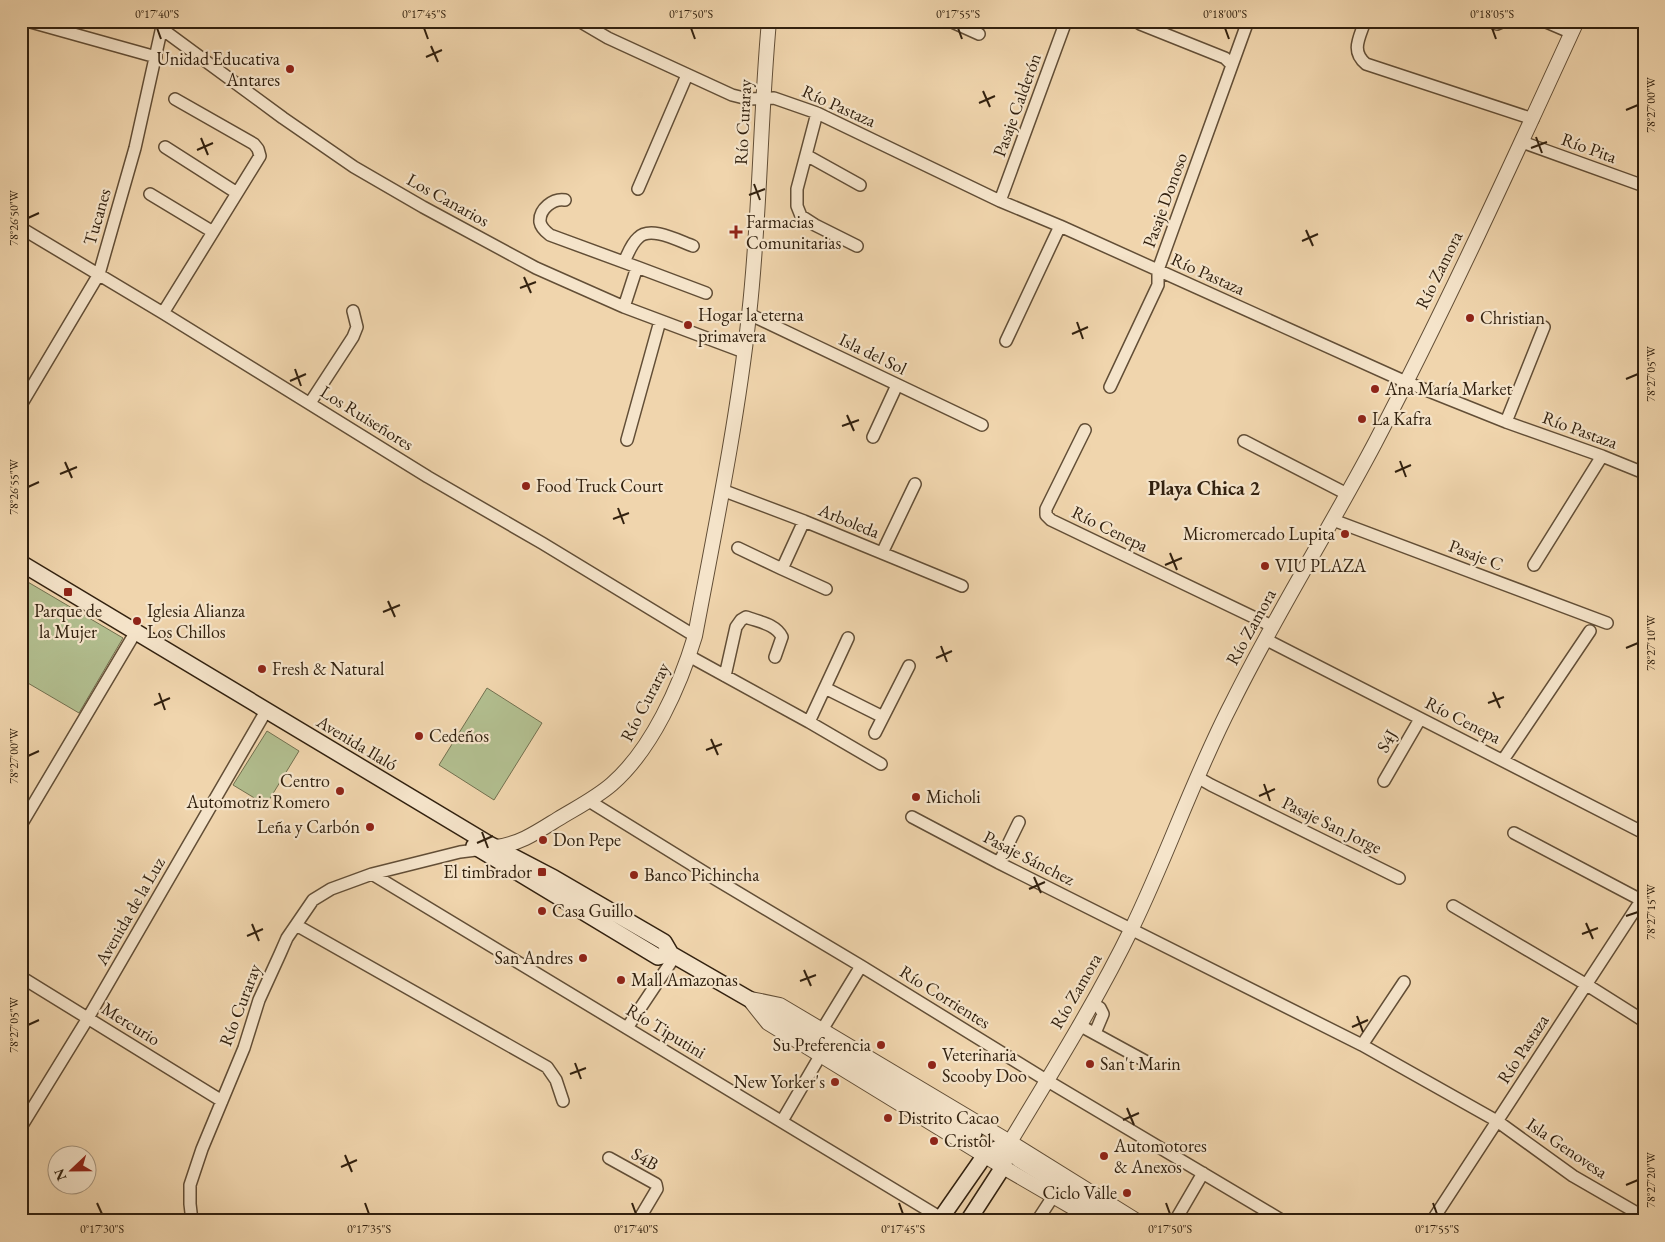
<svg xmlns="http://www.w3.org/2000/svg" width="1665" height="1242" viewBox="0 0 1665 1242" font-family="'EB Garamond',serif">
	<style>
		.green { fill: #b2be8f; stroke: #72704f }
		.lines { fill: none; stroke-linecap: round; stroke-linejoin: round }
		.secondary-tunnel { stroke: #cab18d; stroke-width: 15; stroke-dasharray: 15 8; stroke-linecap: butt }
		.minor-casing { stroke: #624e36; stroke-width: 14 }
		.tertiary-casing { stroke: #624e36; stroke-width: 16 }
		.secondary-casing { stroke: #32210f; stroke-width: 18 }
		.minor { stroke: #f5e4ca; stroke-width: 11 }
		.tertiary { stroke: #f5e4ca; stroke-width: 14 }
		.secondary { stroke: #f5e4ca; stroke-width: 15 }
		.ticks { fill: none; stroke: #32210f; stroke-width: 2 }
		.poi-dot { fill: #8f2418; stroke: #f5e4ca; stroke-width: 2 }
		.labels { text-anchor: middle; stroke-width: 4.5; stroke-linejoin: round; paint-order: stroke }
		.poi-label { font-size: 18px; fill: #32210f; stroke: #f5e4ca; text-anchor: start }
		.street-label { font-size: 18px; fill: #32210f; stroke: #f5e4ca }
		.quarter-label { font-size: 20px; font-weight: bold; fill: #32210f; stroke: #f5e4ca }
		.neatline { fill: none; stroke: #32210f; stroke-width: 2 }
		.ticks-label { font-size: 12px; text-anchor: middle; fill: #32210f }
	</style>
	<rect width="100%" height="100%" fill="#f0d5ad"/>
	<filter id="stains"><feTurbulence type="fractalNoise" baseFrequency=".004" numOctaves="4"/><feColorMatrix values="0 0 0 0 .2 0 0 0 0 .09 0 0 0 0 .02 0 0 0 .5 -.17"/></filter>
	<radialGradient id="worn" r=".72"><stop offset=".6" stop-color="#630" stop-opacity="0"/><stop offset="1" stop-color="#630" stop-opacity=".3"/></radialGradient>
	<path class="green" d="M21 578 123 638 79 713 21 679Z
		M487 688 542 723 494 800 439 765Z
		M267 731 299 751 266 805 233 785Z"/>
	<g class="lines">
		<path class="secondary-tunnel" d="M974 1133 1008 1153"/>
		<defs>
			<path id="minor" d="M27 21 156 57
				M579 21 608 38 732 95 748 99 774 98 817 113 1000 201 1060 226 1406 382 1506 422 1602 456 1644 473
				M950 21 979 34
				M1365 21C1360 37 1350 51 1366 64L1533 119
				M1489 21 1497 24 1504 21
				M1544 21 1572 33
				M1140 24 1225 58 1232 65
				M162 29 283 118 354 167 423 207 536 268 624 307 744 352
				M817 113 797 189V206L801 216 815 225 857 246
				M1522 142 1644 186
				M165 147 237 193
				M806 155 860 185
				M638 189 687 75
				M150 194 213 232
				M565 200C553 198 539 209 540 222 541 228 546 232 550 235L637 267 624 307
				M1000 201 1066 21
				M21 228 163 313 428 477 542 543 695 636
				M624 262C628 254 631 244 638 238 650 225 679 241 693 246
				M637 267 706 293
				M163 313 260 156 258 149 254 144 175 99
				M749 314 982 425
				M1006 341 1060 226
				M1110 387 1158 285V270L1248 21
				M310 403 353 337 357 327 353 311
				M21 405 99 274 135 148 163 22
				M1506 422 1544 327
				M1085 430 1046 509V515L1051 520 1272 626
				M873 437 897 385
				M627 440 660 321
				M1244 441 1347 494
				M722 490 804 521 962 586
				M1333 520 1607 623
				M804 521 782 569 826 589
				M738 548 782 569
				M882 553 915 484
				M1534 565 1602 456
				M1265 639 1644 833
				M689 656 809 722 881 764
				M725 676 736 627 741 620 746 617C759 622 776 624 782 637L775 657
				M825 688 883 717
				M809 722 848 638
				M875 733 909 666
				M1503 760 1590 631
				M1197 777 1211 785 1399 878
				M1384 781 1420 719
				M589 801 712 877 861 966 1046 1080 1283 1221
				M912 817 999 863 1362 1045 1497 1121 1573 1176 1644 1217
				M21 825 135 633
				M1514 833 1641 900
				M999 863 1019 822
				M372 874 941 1218
				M1453 906 1587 985 1644 1021
				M296 925 547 1067 556 1080 563 1101
				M21 977 222 1101
				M1092 1003 1100 1008 1103 1014 1095 1033
				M1079 1025 1145 1061
				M627 1028 675 956
				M822 1030 861 966
				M1362 1045 1404 982
				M782 1121 820 1056
				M21 1127 88 1018 266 711
				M609 1158 656 1184 657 1189 638 1221
				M192 1221 190 1204V1185L202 1149 244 1048 259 1000 280 954 287 938 313 900 331 889 372 874 460 852 484 849
				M1037 1221 1054 1195
				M1175 1221 1203 1173
				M1432 1221 1644 896"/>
			<path id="tertiary" d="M496 847C520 844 537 832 558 819 576 808 596 798 612 784 652 749 680 686 695 636 715 529 737 423 749 315 760 218 760 119 769 21
				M751 999 780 1005 1010 1142 1137 1221
				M752 1003 768 1023 1003 1167 1096 1221
				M1010 1142C1052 1072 1096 1002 1132 928 1168 854 1194 776 1232 703 1276 614 1329 530 1375 443 1447 305 1512 163 1577 21"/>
			<path id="secondary" d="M21 563 489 844 554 878 664 942 671 954 749 999 828 1049 974 1133
				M474 846 658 957 671 954
				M1018 1159 1118 1221
				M939 1221 985 1155 1010 1142
				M968 1221 1003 1167 1010 1142"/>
		</defs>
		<use href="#minor" class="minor-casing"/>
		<use href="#tertiary" class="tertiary-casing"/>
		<use href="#secondary" class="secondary-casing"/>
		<use href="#minor" class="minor"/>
		<use href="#tertiary" class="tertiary"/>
		<use href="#secondary" class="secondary"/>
	</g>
	<path class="ticks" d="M157 28 161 39M424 28 428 39M691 28 695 39M958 28 962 39M1225 28 1229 39M1492 28 1496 39M431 46 438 62M426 57 442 50M983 91 990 107M979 103 995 96M1626 110 1638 105M1536 137 1542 153M201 138 208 155M1531 148 1547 142M197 150 213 143M754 184 760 200M749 195 765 189M28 218 39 213M1306 230 1313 246M1302 241 1318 234M524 277 531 293M520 288 536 282M1077 322 1083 339M1072 334 1088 327M295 369 301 386M1626 379 1638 374M290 381 306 374M847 415 854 431M842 426 859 420M1400 461 1406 477M65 462 72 478M1395 472 1411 465M60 474 77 467M28 487 39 482M618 508 624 524M613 519 629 513M1170 553 1177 570M1165 565 1182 558M388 601 395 617M383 612 400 605M941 646 947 662M1626 648 1638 643M936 658 952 651M1493 692 1500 708M159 693 165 710M1488 703 1504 697M154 705 170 698M711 739 718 755M706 750 722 744M28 756 39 751M1264 784 1270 801M1259 796 1275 789M482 832 488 848M477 843 493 836M1034 877 1041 893M1029 889 1045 882M1626 916 1638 912M1586 923 1593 939M252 924 259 941M1582 934 1598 928M247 936 263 929M804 970 811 986M800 981 816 975M1357 1016 1363 1032M28 1025 39 1020M1352 1027 1368 1020M575 1063 581 1079M570 1074 586 1068M1127 1108 1134 1125M1123 1120 1139 1113M345 1155 352 1172M341 1167 357 1160M1626 1185 1638 1180M97 1203 102 1214M365 1203 369 1214M632 1203 636 1214M899 1203 903 1214M1166 1203 1170 1214M1433 1203 1437 1214"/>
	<g class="poi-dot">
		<circle cx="290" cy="69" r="5"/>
		<path d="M733.5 224.5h5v5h5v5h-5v5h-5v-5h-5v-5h5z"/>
		<circle cx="1470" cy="318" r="5"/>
		<circle cx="688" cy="325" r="5"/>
		<circle cx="1375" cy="389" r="5"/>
		<circle cx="1362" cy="419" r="5"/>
		<circle cx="526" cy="486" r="5"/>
		<circle cx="1345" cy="534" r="5"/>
		<circle cx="1265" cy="566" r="5"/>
		<rect x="63" y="587" width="10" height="10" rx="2.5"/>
		<circle cx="137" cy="621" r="5"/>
		<circle cx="262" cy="669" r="5"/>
		<circle cx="419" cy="736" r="5"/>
		<circle cx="340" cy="791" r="5"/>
		<circle cx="916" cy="797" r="5"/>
		<circle cx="370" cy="827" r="5"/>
		<circle cx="543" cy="840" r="5"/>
		<rect x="537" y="867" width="10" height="10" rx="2.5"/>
		<circle cx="634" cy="875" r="5"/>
		<circle cx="542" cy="911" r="5"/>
		<circle cx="583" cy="958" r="5"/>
		<circle cx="621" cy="980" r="5"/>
		<circle cx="881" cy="1045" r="5"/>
		<circle cx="1090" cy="1064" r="5"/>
		<circle cx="932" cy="1065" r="5"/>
		<circle cx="835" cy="1082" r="5"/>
		<circle cx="888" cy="1118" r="5"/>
		<circle cx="934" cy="1141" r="5"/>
		<circle cx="1104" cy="1156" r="5"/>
		<circle cx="1127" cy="1193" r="5"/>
	</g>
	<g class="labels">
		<g class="poi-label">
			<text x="280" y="65" text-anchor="end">Unidad Educativa<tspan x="280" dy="21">Antares</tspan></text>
			<text x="746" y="228">Farmacias<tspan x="746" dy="21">Comunitarias</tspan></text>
			<text x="698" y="321">Hogar la eterna<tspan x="698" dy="21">primavera</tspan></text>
			<text x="1480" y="324">Christian</text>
			<text x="1385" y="395">Ana María Market</text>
			<text x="1372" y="425">La Kafra</text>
			<text x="536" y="492">Food Truck Court</text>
			<text x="1335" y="540" text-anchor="end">Micromercado Lupita</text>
			<text x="1275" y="572">VIU PLAZA</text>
			<text x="68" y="617" text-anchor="middle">Parque de<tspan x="68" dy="21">la Mujer</tspan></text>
			<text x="147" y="617">Iglesia Alianza<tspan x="147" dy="21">Los Chillos</tspan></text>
			<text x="272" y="675">Fresh &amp; Natural</text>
			<text x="429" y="742">Cedeños</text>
			<text x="330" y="787" text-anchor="end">Centro<tspan x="330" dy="21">Automotriz Romero</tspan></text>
			<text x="926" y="803">Micholi</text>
			<text x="360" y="833" text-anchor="end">Leña y Carbón</text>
			<text x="553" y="846">Don Pepe</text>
			<text x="532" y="878" text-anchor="end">El timbrador</text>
			<text x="644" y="881">Banco Pichincha</text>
			<text x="552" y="917">Casa Guillo</text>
			<text x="573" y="964" text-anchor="end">San Andres</text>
			<text x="631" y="986">Mall Amazonas</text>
			<text x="871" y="1051" text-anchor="end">Su Preferencia</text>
			<text x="942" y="1061">Veterinaria<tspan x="942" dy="21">Scooby Doo</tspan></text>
			<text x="1100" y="1070">San't Marin</text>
			<text x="825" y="1088" text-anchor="end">New Yorker's</text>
			<text x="898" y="1124">Distrito Cacao</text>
			<text x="944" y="1147">Cristol</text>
			<text x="1114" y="1152">Automotores<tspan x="1114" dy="21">&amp; Anexos</tspan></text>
			<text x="1117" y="1199" text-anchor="end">Ciclo Valle</text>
		</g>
		<g class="street-label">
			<text transform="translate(1017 105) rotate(-70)" y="6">Pasaje Calderón</text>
			<text transform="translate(839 106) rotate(24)" y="6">Río Pastaza</text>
			<text transform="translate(743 122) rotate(-87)" y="6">Río Curaray</text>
			<text transform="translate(1589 148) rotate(20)" y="6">Río Pita</text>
			<text transform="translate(448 200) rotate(29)" y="6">Los Canarios</text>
			<text transform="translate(1165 200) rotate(-70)" y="6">Pasaje Donoso</text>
			<text transform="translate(97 217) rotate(-74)" y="6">Tucanes</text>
			<text transform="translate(1439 270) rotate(-64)" y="6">Río Zamora</text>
			<text transform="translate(1208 274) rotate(24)" y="6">Río Pastaza</text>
			<text transform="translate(873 354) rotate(26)" y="6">Isla del Sol</text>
			<text transform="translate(367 418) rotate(32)" y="6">Los Ruiseñores</text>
			<text transform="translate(1580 430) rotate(20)" y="6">Río Pastaza</text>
			<text transform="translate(849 521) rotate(22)" y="6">Arboleda</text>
			<text transform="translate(1110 529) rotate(26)" y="6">Río Cenepa</text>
			<text transform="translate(1476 555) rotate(21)" y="6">Pasaje C</text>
			<text transform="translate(1251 627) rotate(-61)" y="6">Río Zamora</text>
			<text transform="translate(645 702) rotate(-63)" y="6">Río Curaray</text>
			<text transform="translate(1463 720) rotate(27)" y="6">Río Cenepa</text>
			<text transform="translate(1387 741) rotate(-60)" y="6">S4J</text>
			<text transform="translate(357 743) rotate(31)" y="6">Avenida Ilaló</text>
			<text transform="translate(1332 825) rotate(26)" y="6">Pasaje San Jorge</text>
			<text transform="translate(1029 858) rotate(27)" y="6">Pasaje Sánchez</text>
			<text transform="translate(130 911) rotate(-60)" y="6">Avenida de la Luz</text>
			<text transform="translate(1076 991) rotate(-60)" y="6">Río Zamora</text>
			<text transform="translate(945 997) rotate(32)" y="6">Río Corrientes</text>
			<text transform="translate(240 1005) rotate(-69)" y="6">Río Curaray</text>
			<text transform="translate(131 1024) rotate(32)" y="6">Mercurio</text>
			<text transform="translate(666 1031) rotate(31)" y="6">Río Tiputini</text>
			<text transform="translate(1523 1049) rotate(-57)" y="6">Río Pastaza</text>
			<text transform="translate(1567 1148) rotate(34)" y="6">Isla Genovesa</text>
			<text transform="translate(645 1159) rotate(30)" y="6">S4B</text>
		</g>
		<g class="quarter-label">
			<text x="1204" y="495">Playa Chica 2</text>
		</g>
	</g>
	<rect width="1665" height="1242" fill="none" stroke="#f0d5ad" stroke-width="55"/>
	<g transform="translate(72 1170) rotate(248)"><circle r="24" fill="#f5e4ca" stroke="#a7967f"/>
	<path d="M0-4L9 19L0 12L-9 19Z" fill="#8f2418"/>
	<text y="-8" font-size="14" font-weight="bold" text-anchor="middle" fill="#32210f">N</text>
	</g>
	<rect x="28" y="28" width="1610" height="1186" class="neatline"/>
	<g class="ticks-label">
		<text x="157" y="18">0°17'40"S</text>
		<text x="424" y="18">0°17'45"S</text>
		<text x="691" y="18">0°17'50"S</text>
		<text x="958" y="18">0°17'55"S</text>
		<text x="1225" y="18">0°18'00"S</text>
		<text x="1492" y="18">0°18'05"S</text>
		<text transform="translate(1651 105) rotate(-90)" y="4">78°27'00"W</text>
		<text transform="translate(14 218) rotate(-90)" y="4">78°26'50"W</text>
		<text transform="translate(1651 374) rotate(-90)" y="4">78°27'05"W</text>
		<text transform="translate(14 487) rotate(-90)" y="4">78°26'55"W</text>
		<text transform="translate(1651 643) rotate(-90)" y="4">78°27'10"W</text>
		<text transform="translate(14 756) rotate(-90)" y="4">78°27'00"W</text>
		<text transform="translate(1651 912) rotate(-90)" y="4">78°27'15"W</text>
		<text transform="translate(14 1025) rotate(-90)" y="4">78°27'05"W</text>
		<text transform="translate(1651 1180) rotate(-90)" y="4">78°27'20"W</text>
		<text x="102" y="1233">0°17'30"S</text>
		<text x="369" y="1233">0°17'35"S</text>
		<text x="636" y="1233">0°17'40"S</text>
		<text x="903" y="1233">0°17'45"S</text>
		<text x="1170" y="1233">0°17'50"S</text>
		<text x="1437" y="1233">0°17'55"S</text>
	</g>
	<rect width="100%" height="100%" filter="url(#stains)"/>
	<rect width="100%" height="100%" fill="url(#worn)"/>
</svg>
